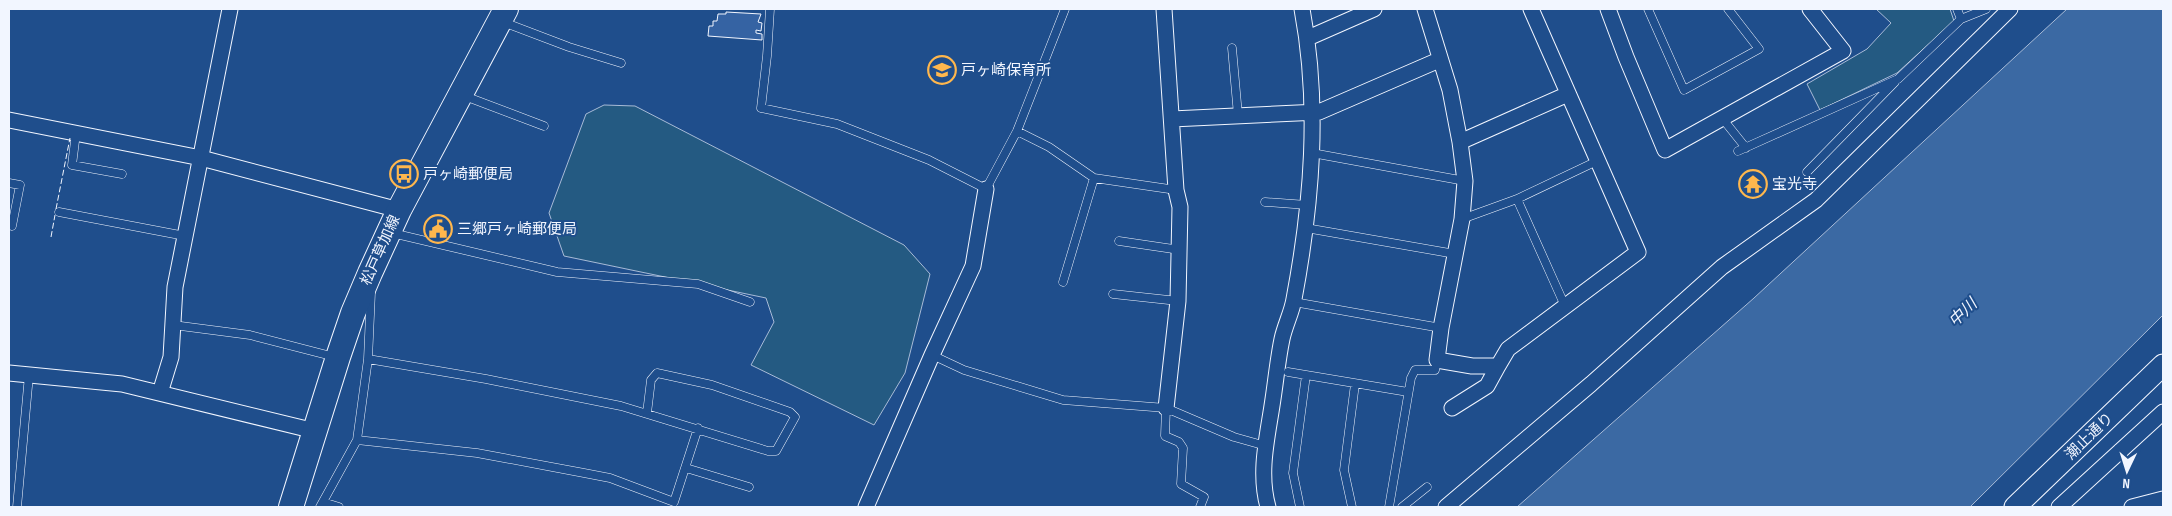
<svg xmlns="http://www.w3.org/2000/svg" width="2172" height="516" viewBox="0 0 2172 516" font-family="'Sofia Sans Condensed','Noto Sans JP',sans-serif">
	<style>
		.green { fill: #245a82; stroke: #a8bbd7 }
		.water { fill: #3b69a3; stroke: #a8bbd7 }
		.building { fill: #3563a3; stroke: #f2f6ff }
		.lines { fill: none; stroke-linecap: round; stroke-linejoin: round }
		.lane-casing { stroke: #f2f6ff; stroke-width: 9 }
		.street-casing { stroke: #f2f6ff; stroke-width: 17 }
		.secondary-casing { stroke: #f2f6ff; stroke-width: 23 }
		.primary-casing { stroke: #f2f6ff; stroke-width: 26 }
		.lane { stroke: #1f4e8c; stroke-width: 8 }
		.street { stroke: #1f4e8c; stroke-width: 15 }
		.secondary { stroke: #1f4e8c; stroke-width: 21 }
		.primary { stroke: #1f4e8c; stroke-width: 24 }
		.fence { stroke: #f2f6ff; stroke-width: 1; stroke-dasharray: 6 2.5; stroke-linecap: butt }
		.labels { text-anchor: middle; stroke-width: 4; stroke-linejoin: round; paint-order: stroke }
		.poi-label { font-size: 15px; fill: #f2f6ff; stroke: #1f4e8c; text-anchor: start }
		.street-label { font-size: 15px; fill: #f2f6ff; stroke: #1f4e8c }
		.water-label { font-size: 16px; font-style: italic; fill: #f2f6ff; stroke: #1f4e8c }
	</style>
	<rect width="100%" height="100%" fill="#1f4e8c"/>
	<path class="green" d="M1876 9H1950L1954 21 1897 73 1820 110 1807 84 1867 49 1891 23Z
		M604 105 635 106 904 245 930 274 905 373 874 425 751 365 774 322 766 298 564 256 549 213 586 114Z"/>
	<path class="water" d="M2067 9H2163V315L1970 507H1517L1754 298Z"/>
	<path class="building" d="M726 12 761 14 758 22 762 23 761 31 756 30V33L762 34V40L708 36 709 26H713V21H717L718 14H726Z"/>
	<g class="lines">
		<defs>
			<path id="lane" d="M770 9 767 56 761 108 837 124 929 160 986 189 1017 131 1065 9
				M1648 9 1684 90 1759 49 1728 9
				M1957 9 1961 19 1986 9
				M503 22 569 47 621 63
				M1232 48 1238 115
				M462 95 544 126
				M1722 118 1746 148
				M1017 131 1049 147 1094 178 1176 190
				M76 133 72 165 122 174
				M1738 151 1898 79 1961 19
				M1312 153 1465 181
				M1807 172 1895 82
				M9 183 20 185 12 226 9 225
				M1517 199 1565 306
				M1265 202 1307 205
				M59 212 185 236
				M1462 219 1517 199 1597 161
				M1306 228 1455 254
				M392 233 557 272 698 284 750 302
				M1119 241 1180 250
				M1063 282 1094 178
				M1113 294 1178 301
				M1294 302 1441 328
				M173 325 250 335 335 357
				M932 355 964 370 1063 400 1166 408 1234 437 1266 446
				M368 359 486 379 621 406 768 451H776L795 417 790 412 712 385 657 373 651 380 647 413
				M1288 372 1408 392
				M1166 408 1165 436 1179 442 1183 448 1181 484 1204 497 1200 507
				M357 440 477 453 584 473 610 478 674 502 698 428
				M686 468 749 487
				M323 502 339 507
				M17 507 29 375
				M320 507 357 440 368 359 371 292
				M1300 507 1293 473 1306 375
				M1352 507 1344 470 1355 384
				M1389 507 1411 378 1415 370H1435L1437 360
				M1402 507 1427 487"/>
			<path id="street" d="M1164 9 1176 190 1180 207 1178 301 1166 408
				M1425 9 1450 90 1460 142 1465 181 1462 219 1441 328 1437 360 1472 366H1498L1508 349 1638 252 1531 9
				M1608 9 1626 57 1665 150 1843 51 1810 9
				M1308 38 1374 9
				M1172 119 1319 112 1439 60
				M9 120 201 158 399 210
				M1460 142 1568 94
				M9 373 122 384 315 431
				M160 393 171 357 175 287 230 9
				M1452 408 1487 386 1498 366
				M866 507 932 355 973 266 986 189
				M1268 507C1258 471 1268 435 1273 399 1276 379 1278 358 1282 339 1285 325 1292 312 1294 299 1312 203 1320 105 1302 9
				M1446 507 1591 384 1722 267 1816 200 2010 9
				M2059 507 2163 412
				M2132 507 2163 499"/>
			<path id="secondary" d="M2015 507 2163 365"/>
			<path id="primary" d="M291 507 338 357 353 313 370 273 399 210 506 9"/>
		</defs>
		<use href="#lane" class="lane-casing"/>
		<use href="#street" class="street-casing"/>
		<use href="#secondary" class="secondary-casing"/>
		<use href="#primary" class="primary-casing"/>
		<use href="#lane" class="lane"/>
		<use href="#street" class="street"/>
		<use href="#secondary" class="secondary"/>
		<use href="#primary" class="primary"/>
		<path class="fence" d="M56 209 70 138
			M51 237 55 215"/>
	</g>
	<defs>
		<symbol id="school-ring" viewBox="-11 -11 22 22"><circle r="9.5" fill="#1f4e8c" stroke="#ffb74d" stroke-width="1.5"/><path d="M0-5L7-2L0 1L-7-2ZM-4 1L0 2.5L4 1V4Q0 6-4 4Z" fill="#ffb74d"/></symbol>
		<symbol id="bus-ring" viewBox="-11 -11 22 22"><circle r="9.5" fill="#1f4e8c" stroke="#ffb74d" stroke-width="1.5"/><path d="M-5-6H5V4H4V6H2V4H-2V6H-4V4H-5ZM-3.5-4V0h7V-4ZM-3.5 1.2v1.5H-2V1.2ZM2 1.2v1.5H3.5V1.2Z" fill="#ffb74d"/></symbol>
		<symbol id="temple-ring" viewBox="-11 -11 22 22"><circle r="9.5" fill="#1f4e8c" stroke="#ffb74d" stroke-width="1.5"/><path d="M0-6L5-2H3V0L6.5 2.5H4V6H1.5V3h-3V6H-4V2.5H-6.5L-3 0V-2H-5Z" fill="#ffb74d"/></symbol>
		<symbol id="civic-ring" viewBox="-11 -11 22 22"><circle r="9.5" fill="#1f4e8c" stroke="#ffb74d" stroke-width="1.5"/><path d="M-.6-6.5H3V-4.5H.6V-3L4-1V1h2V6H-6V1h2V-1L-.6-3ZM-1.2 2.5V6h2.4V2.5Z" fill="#ffb74d"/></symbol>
	</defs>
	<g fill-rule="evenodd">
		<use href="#school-ring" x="926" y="54" width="32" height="32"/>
		<use href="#bus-ring" x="388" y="158" width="32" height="32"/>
		<use href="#temple-ring" x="1737" y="168" width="32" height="32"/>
		<use href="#civic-ring" x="422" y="213" width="32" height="32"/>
	</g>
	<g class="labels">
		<g class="poi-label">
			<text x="961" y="75">戸ヶ崎保育所</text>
			<text x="423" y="179">戸ヶ崎郵便局</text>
			<text x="1772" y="189">宝光寺</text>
			<text x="457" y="234">三郷戸ヶ崎郵便局</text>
		</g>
		<g class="street-label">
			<text transform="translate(380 250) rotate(-66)" y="5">松戸草加線</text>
			<text transform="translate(2089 436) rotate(-44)" y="5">潮止通り</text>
		</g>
		<g class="water-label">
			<text transform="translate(1962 312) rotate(-44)" y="6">中川</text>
		</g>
	</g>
	<rect width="2172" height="516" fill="none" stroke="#f2f6ff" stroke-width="20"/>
	<g transform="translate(2127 471) rotate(184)" stroke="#1f4e8c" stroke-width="4" paint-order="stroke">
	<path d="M0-4L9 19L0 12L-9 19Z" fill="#f2f6ff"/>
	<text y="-8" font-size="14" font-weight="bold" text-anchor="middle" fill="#f2f6ff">N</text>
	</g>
</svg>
